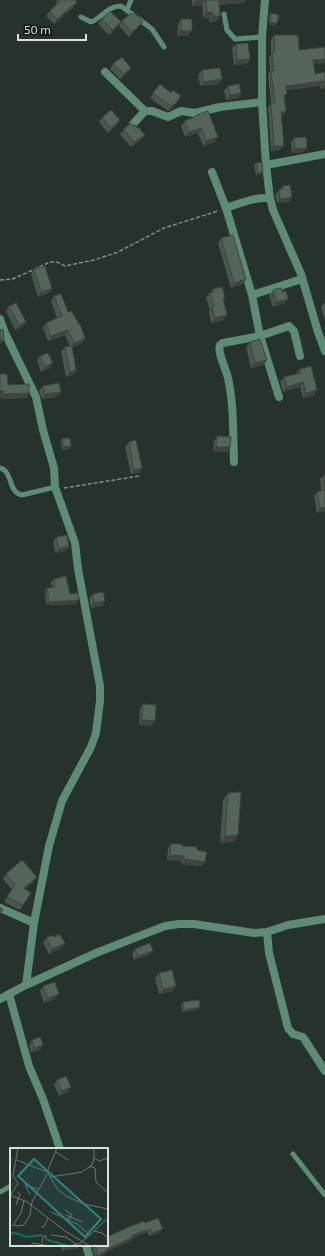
<svg xmlns="http://www.w3.org/2000/svg" width="325" height="1256" viewBox="0 0 325 1256" font-family="'Exo 2',sans-serif">
	<style>
		.lines { fill: none; stroke-linecap: round; stroke-linejoin: round }
		.path { stroke: #838e89; stroke-width: 1.5; stroke-dasharray: 4 2; stroke-linecap: butt }
		.service { stroke: #5d8a79; stroke-width: 5 }
		.minor { stroke: #5d8a79; stroke-width: 8 }
		.wall { fill: #495550 }
		.shaded-wall { fill: #3c4541 }
		.building { fill: #55635d; stroke: #3c4541 }
		.inset-river { fill: none; stroke: #097559; stroke-width: 2 }
		.inset-road { fill: none; stroke: #6d7873; stroke-width: 1 }
		.view { fill: #2d867f; fill-opacity: 0.15; stroke: #2d867f; stroke-width: 2 }
		.inset-edge { fill: none; stroke: #d9e1dd; stroke-width: 2 }
	</style>
	<rect width="100%" height="100%" fill="#25322d"/>
	<g class="lines">
		<path class="path" d="M0 280 13 279 50 262H57L65 266 94 260 118 252 164 228 218 211
			M64 488 139 476"/>
		<path class="service" d="M127 10 131 0
			M224 14 227 30 235 39 262 37
			M81 17 91 22C102 18 107 6 121 6L152 29 164 47
			M0 468C13 471 8 493 22 495L55 487
			M293 1154 325 1195
			M0 1192 11 1186"/>
		<path class="minor" d="M265 0 262 37V102L266 165 270 198 273 210 301 274 318 332 325 351
			M105 72 145 111
			M133 124 145 111H152L168 117 181 111 195 113 220 107 262 102
			M266 165 325 154
			M212 172 226 208 252 295 260 336 279 397
			M226 208C241 203 254 197 270 198
			M252 295 302 279
			M0 319 5 333 36 397 43 430 54 468 55 487 75 543 78 569 100 686V701L96 733 91 747 62 801 49 846 34 923 26 985 9 994 29 1066 43 1099 60 1149
			M234 462C233 434 234 405 228 378 226 369 217 352 220 345L223 343 260 336 289 326 294 331 300 356
			M0 908 34 923
			M267 932 269 953 288 1028 293 1034 303 1037 325 1071
			M26 985 96 953 165 926 179 924H194L254 933 267 932 288 925 325 919
			M0 999 9 994
			M86 1245 89 1256"/>
	</g>
	<path class="wall" d="M58 0H75L74 7 54 24 46 16 50 11 56 5 55 4Z
		M192 0H246L243 3 219 5 220 16 216 22H209V18H203L202 5 192 6Z
		M271 13 275 26 269 24V16Z
		M102 19 121 22 117 27 109 35 98 24Z
		M181 19 188 36H177L178 24Z
		M122 21 143 22 139 26 129 37 119 26Z
		M274 35 299 50 325 47V63L313 64 315 74 325 72V88L320 89V86L286 90 284 98 282 116H281L280 150 271 151 268 107 271 103 268 75 270 72 269 57 271 54V40Z
		M236 44 250 59 247 64 234 65 232 48Z
		M113 64 131 68 127 73 120 79 110 69Z
		M202 70 222 79 218 84 200 86 198 75Z
		M160 84 171 93 172 109 168 111 150 98Z
		M228 86 241 93 238 98 226 100 224 91Z
		M197 115 218 137 214 142 203 146 198 133 185 137 181 126 185 121 195 117Z
		M102 118 117 125 108 133 99 122Z
		M133 126 141 140 131 147 120 134 124 129Z
		M294 138 307 148 303 152 292 153 291 143Z
		M256 163 262 174 256 175 254 165Z
		M283 186 292 197 289 202 277 203 275 195 279 190Z
		M221 238 246 279 243 284 231 288 218 243Z
		M34 269 52 289 49 293 38 297 31 274Z
		M213 289 225 297 223 300 227 315 223 320 211 323 209 312 210 310 206 298Z
		M273 290 283 292 288 299 285 303 273 307 269 295Z
		M54 296 68 312 85 338 82 343 72 347 76 370 73 375 66 377 61 352 65 347 70 346 65 335 48 341 43 328 46 323 57 318 51 301Z
		M325 302V318H324L321 307Z
		M9 306 22 327 15 330 6 311Z
		M250 342 267 360 263 365 251 368 246 347Z
		M40 356 53 363 49 368 41 372 37 361Z
		M300 369 314 395 303 398 300 387 283 392 280 382 284 377 296 374Z
		M0 374 8 385 29 393 26 398 1 399V396H0Z
		M43 386 61 392 57 397 42 399 39 391Z
		M217 436 230 447 227 452 213 451 214 441Z
		M62 439 71 446 70 448 62 450 61 442Z
		M129 442 139 473 131 474 125 447Z
		M324 475H325V511L317 513 314 496 317 492 321 491 320 479Z
		M56 537 69 546 66 551 55 553 53 542Z
		M54 579 70 594 76 604 46 605 45 591 47 588H52L51 582Z
		M93 594 105 601 102 606 91 608 89 599Z
		M143 704 151 726 139 725 140 709Z
		M228 793 238 835 233 842 220 843 223 800Z
		M171 844 182 846 205 862 201 866 181 864V861L167 860 168 848Z
		M6 874 33 882 25 889 23 905 20 910 4 902 12 890 3 879Z
		M54 937 65 943 61 948 49 954 43 943 46 938Z
		M135 949 149 955 134 960 132 954Z
		M159 973 176 986 172 991 159 994 155 978Z
		M43 986 55 999 44 1003 40 991Z
		M183 1002 200 1007 198 1009 182 1012 181 1004Z
		M32 1040 43 1045 40 1050 31 1053 29 1045Z
		M57 1080 68 1092 59 1096 54 1085Z
		M145 1223 160 1232 149 1236 147 1232 133 1238 130 1241 106 1252 105 1254 100 1256H94L92 1246 93 1245H107Z
		M61 1245H80L78 1248 62 1251Z"/>
	<path class="shaded-wall" d="M196 0H205L202 5 192 6Z
		M218 0H246L243 3 215 5Z
		M77 2 74 7 54 24 57 19Z
		M207 12H213L209 18H203Z
		M213 16H220L216 22H209Z
		M121 22 117 27 109 35 112 30Z
		M143 22 139 26 129 37 132 32Z
		M270 22 277 23 275 26 269 24Z
		M181 31H192L188 36H177Z
		M250 59 247 64 234 65 237 60Z
		M325 59V63L310 65 313 60Z
		M131 68 127 73 120 79 124 74Z
		M222 79 218 84 200 86 203 82Z
		M323 81 320 86 282 91 286 86Z
		M324 84H325V88L320 89Z
		M241 93 238 98 226 100 230 95Z
		M181 96 172 109 168 111 171 106Z
		M286 111 282 116 277 117 281 112Z
		M120 120 117 125 108 133 111 128Z
		M202 128 198 133 185 137 189 132Z
		M145 135 141 140 131 147 134 142Z
		M218 137 214 142 203 146 206 141Z
		M274 146H284L280 150 271 151Z
		M307 148 303 152 292 153 295 149Z
		M263 172 262 174 256 175 258 173Z
		M292 197 289 202 277 203 280 199Z
		M246 279 243 284 231 288 234 283Z
		M52 289 49 293 38 297 41 292Z
		M288 299 285 303 273 307 276 302Z
		M227 315 223 320 211 323 215 318Z
		M26 322 22 327 15 330 19 325Z
		M68 330 65 335 48 341 51 336Z
		M85 338 82 343 71 348 74 343Z
		M0 340H4L1 344H0Z
		M267 360 263 365 251 368 255 363Z
		M53 363 49 368 41 372 45 367Z
		M76 370 73 375 66 377 70 372Z
		M303 382 300 387 283 392 287 387Z
		M317 390 314 395 303 398 306 393Z
		M0 391H4L1 396H0Z
		M61 392 57 397 42 399 45 394Z
		M29 393 26 398 1 399 4 394Z
		M71 446 70 448 62 450 64 447Z
		M216 447H230L227 452 213 451Z
		M142 468 139 473 131 474 134 470Z
		M325 507V511L317 513 320 508Z
		M69 546 66 551 55 553 59 549Z
		M79 600 76 604 46 605 49 602Z
		M105 601 102 606 91 608 94 603Z
		M142 720 155 721 151 726 139 725Z
		M238 835 233 842 220 843 225 836Z
		M170 855 184 856 181 861 167 860Z
		M184 859 205 862 201 866 181 864Z
		M37 877 33 882 20 893 24 888Z
		M65 943 61 948 49 954 52 949Z
		M153 951 149 955 134 960 138 956Z
		M176 986 172 991 159 994 163 989Z
		M59 994 55 999 44 1003 48 998Z
		M200 1007 198 1009 182 1012 184 1010Z
		M43 1045 40 1050 31 1053 34 1048Z
		M71 1087 68 1092 59 1096 62 1091Z
		M150 1229 147 1232 133 1238 130 1241 106 1252 105 1254 100 1256H96L107 1249 132 1235Z
		M163 1229 160 1232 149 1236 152 1233Z
		M71 1245H80L78 1248 62 1251 65 1246Z"/>
	<path class="building" d="M60 0H75L77 2 57 19 50 11 61 1Z
		M206 0H219L220 16H213V12H207Z
		M110 11 121 22 112 30 102 19Z
		M131 13 133 15 134 14H136L143 22 132 32 122 21Z
		M271 13 279 15 277 23 270 22Z
		M181 19H192V31H181Z
		M274 35H298L299 50 325 47V59L313 60 315 74 325 72V84H324L323 81 286 86 287 94 284 95 286 111 281 112 284 146H274L271 103 275 102 271 71H274L272 53 275 52Z
		M248 43 250 59 237 60 236 44Z
		M122 57 131 68 124 74 113 64 119 59H120Z
		M220 68 222 79 203 82 202 70Z
		M160 84 171 93 173 90 181 96 175 104 171 106 153 93Z
		M239 84 241 93 230 95 228 86Z
		M111 110 120 120 111 128 102 118Z
		M208 111 218 137 206 141 202 128 189 132 185 121 197 116V115Z
		M131 123 133 126 135 125 137 128 138 127 145 135 134 142 124 129Z
		M306 137 307 148 295 149 294 138Z
		M262 162 263 172 258 173 256 163Z
		M290 185 292 197 280 199 279 190 283 189V186Z
		M233 235 246 279 234 283 221 238Z
		M45 266 52 289 41 292 34 269Z
		M222 287 225 297 223 298 227 315 215 318 212 307H214L210 293 214 292 213 289Z
		M281 288 283 292 286 291 288 299 276 302 273 290Z
		M61 294 68 312 71 311 81 327 85 338 74 343 68 330 51 336 46 323 62 316 54 296Z
		M16 303 26 322 19 325 9 306Z
		M3 329 4 340H0V330Z
		M260 339 267 360 255 363 250 342Z
		M72 346 76 370 70 372 65 347Z
		M48 353 53 363 45 367 40 356Z
		M311 366 317 390 306 393 303 382 287 387 284 377 301 373 300 369Z
		M0 374H7L8 385 29 384V393L4 394V391H0Z
		M59 383 61 392 45 394 43 386Z
		M217 436 231 437 230 447H216Z
		M70 438 71 446 64 447 62 439Z
		M136 440 142 468 134 470 129 442Z
		M324 475H325V507L320 508 317 492 324 490Z
		M67 535 69 546 59 549 56 537Z
		M66 576 70 594 78 593 79 600 49 602 47 588 55 587 54 579Z
		M103 592 105 601 94 603 93 594Z
		M143 704 156 705 155 721 142 720Z
		M241 792 238 835 225 836 228 793Z
		M171 844H182V846L197 847V850L207 852 205 862 184 859V856L170 855Z
		M22 860 37 877 24 888 31 893 23 905 7 897 15 885 6 874Z
		M0 907 3 910 0 914Z
		M59 934 65 943 52 949 46 938 53 935 54 937Z
		M150 943 153 951 138 956 135 949Z
		M172 970 176 986 163 989 159 973Z
		M55 982 59 994 48 998 43 986Z
		M199 1000 200 1007 184 1010 183 1002Z
		M40 1037 43 1045 34 1048 32 1040Z
		M66 1076 71 1087 62 1091 57 1080Z
		M158 1218 163 1229 152 1233 150 1229 132 1235 133 1237 107 1249V1250L96 1256 97 1251 95 1245H107V1237L129 1227 144 1221 145 1223Z"/>
	<g transform="translate(10 1148)">
		<rect width="98" height="98" fill="#25322d"/>
		<path class="inset-river" d="M1 85 10 86 15 89 32 87M37 92 59 98"/>
		<path class="inset-road" d="M84 0V10L89 13 98 10M46 4 58 12M7 12 37 24 48 42 58 49 74 56 98 61M80 18 85 20 86 34 98 45M37 24 47 0M40 29 72 24 82 17 84 10M20 46 15 37 28 41M0 47 17 54 55 83 80 98M0 48 8 35 3 28 8 0M14 52 11 65 3 77 7 78 14 77 20 67 22 54 37 26M6 57 10 46 8 44M55 62 62 67 60 71 57 70M41 64 67 76 80 87M56 67 72 74M31 79H34L38 70M84 83 92 85 98 90M41 87 56 89 66 96M32 95 33 88H36V92M21 98 23 95 39 98M60 98 71 95 98 70"/>
		<path class="view" d="M24 11 91 71 75 89 8 28Z"/>
		<rect width="98" height="98" class="inset-edge"/>
	</g>
	<path d="M18 34v6h68v-6" fill="none" stroke="#d9e1dd" stroke-width="2"/>
	<text x="24" y="34" font-size="12" fill="#d9e1dd" stroke="#121816" stroke-width="3" paint-order="stroke">50 m</text>
</svg>
